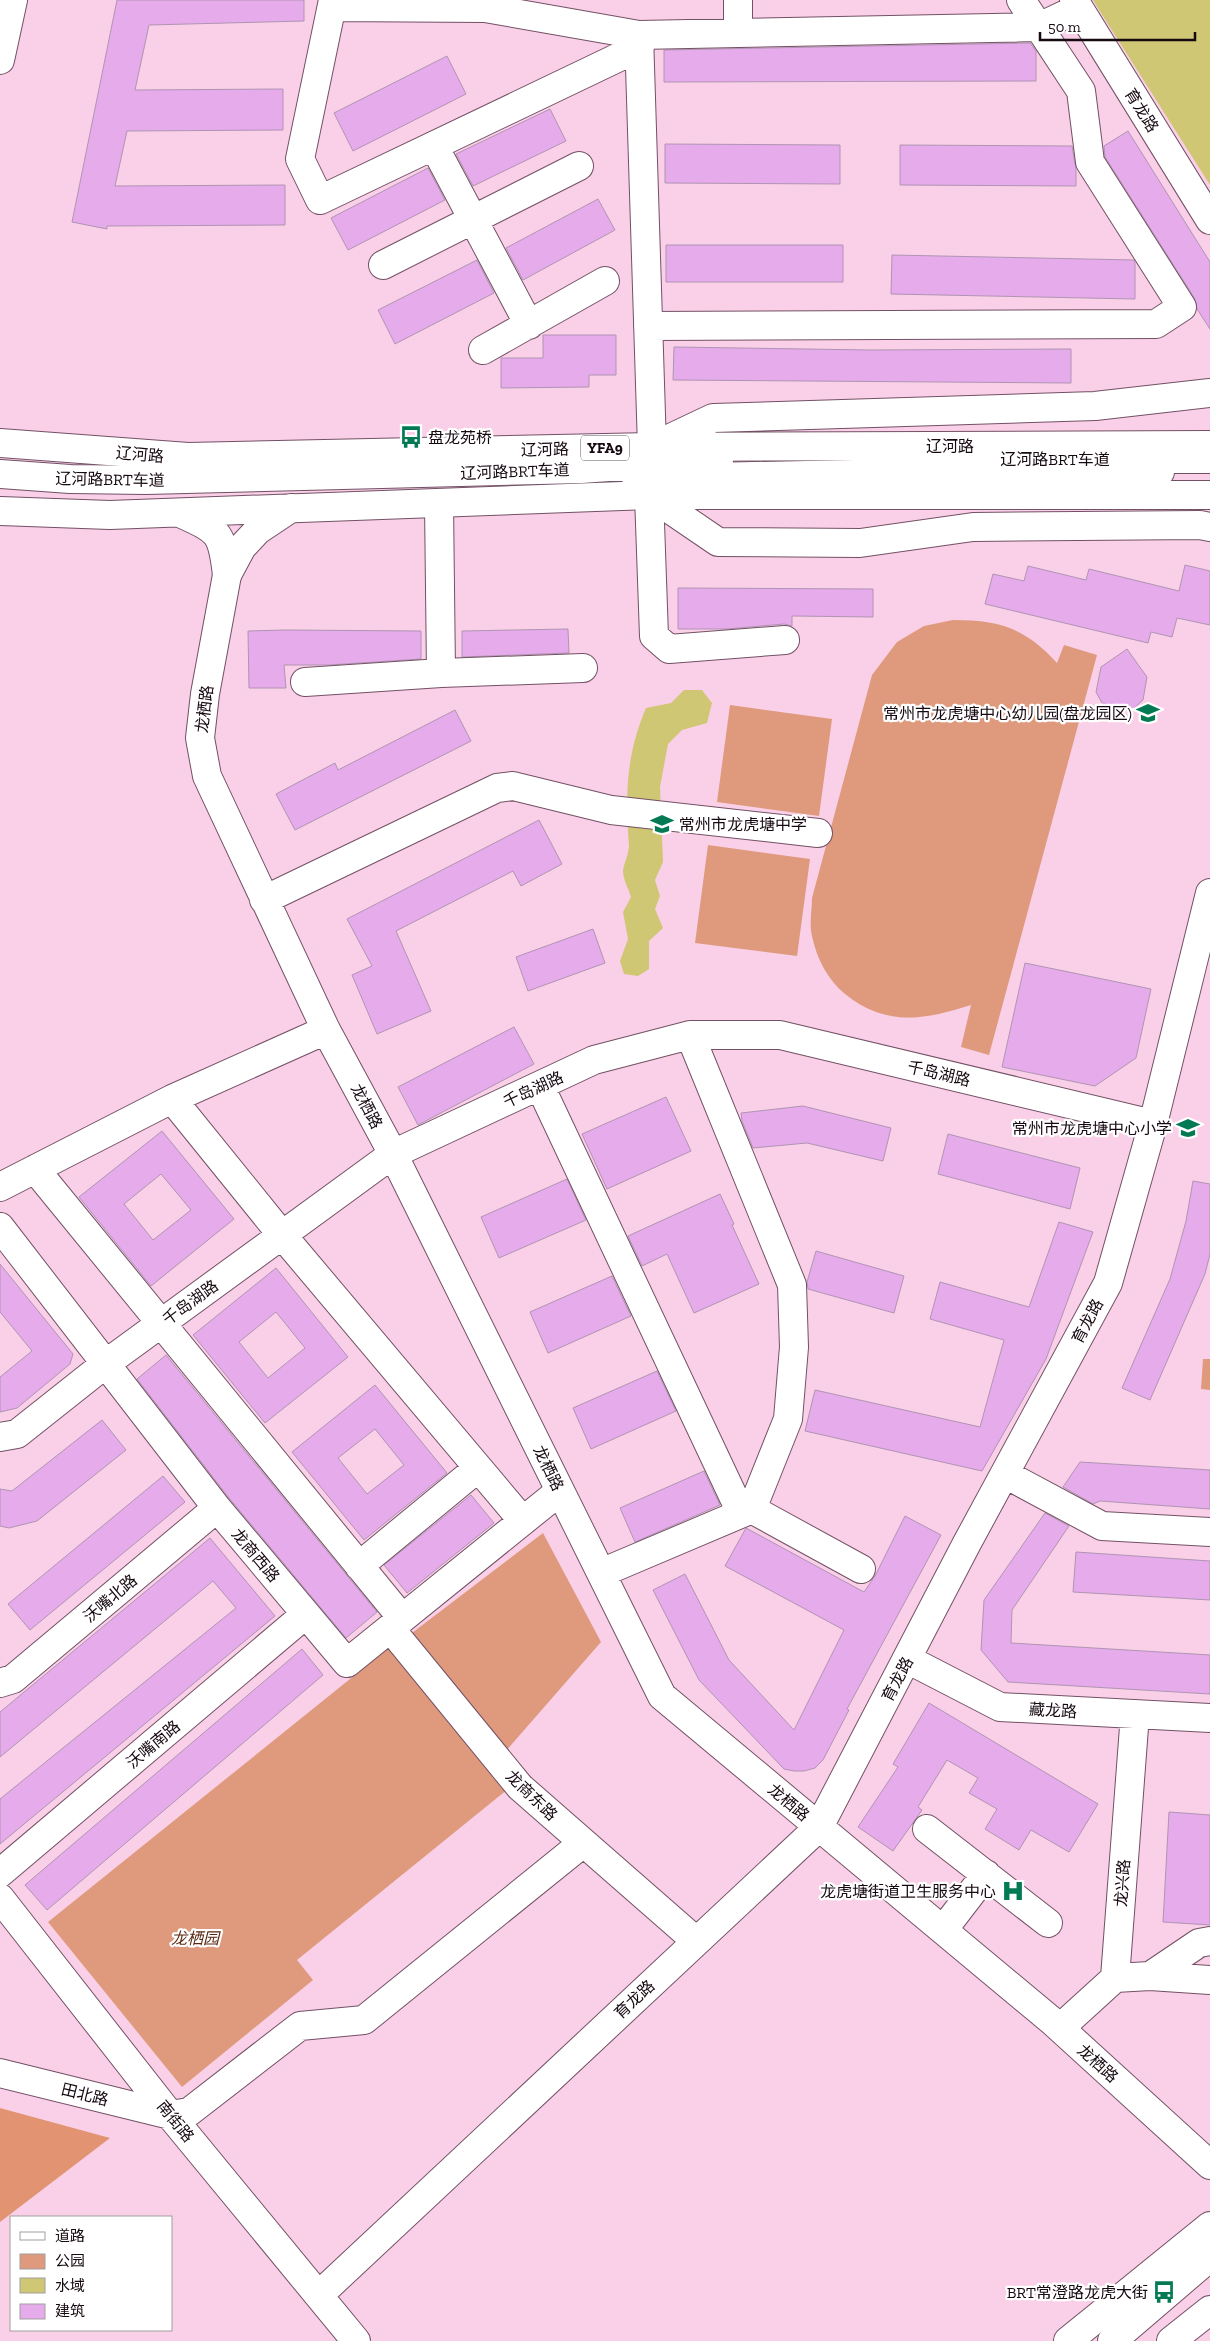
<svg xmlns="http://www.w3.org/2000/svg" width="1210" height="2341" viewBox="0 0 1210 2341" font-family="'Zilla Slab','Noto Sans SC',serif">
	<style>
		.green { fill: #df9a7d }
		.forest { fill: #e29472 }
		.water { fill: #cfc773 }
		.building { fill: #e5abea; stroke: #b094b3; fill-rule: evenodd }
		.lines { fill: none; stroke-linecap: round; stroke-linejoin: round }
		.minor-casing { stroke: #735165; stroke-width: 30 }
		.major-casing { stroke: #735165; stroke-width: 30 }
		.minor { stroke: #fff; stroke-width: 28 }
		.major { stroke: #fff; stroke-width: 28 }
		.labels { text-anchor: middle; stroke-width: 4.5; stroke-linejoin: round; paint-order: stroke }
		.shield { fill: #fff; stroke: #5c5358; stroke-width: 1 }
		.shield-label { font-size: 15px; font-weight: bold; fill: #160911 }
		.street-label { font-size: 16px; fill: #160911; stroke: #fff }
		.poi-label { font-size: 16px; fill: #160911; stroke: #fff; text-anchor: end }
		.park-label { font-size: 16px; font-style: italic; fill: #5b2811; stroke: #fff }
	</style>
	<rect width="100%" height="100%" fill="#f9d0e7"/>
	<path class="green" d="M953 620C1000 620 1025 628 1057 663L1064 645 1097 655 989 1055 961 1047 971 1005C924 1020 886 1027 845 994 827 979 817 959 812 936 809 924 812 910 812 898L872 675 897 642 924 626Z
		M730 705 832 719 819 816 717 802Z
		M708 845 810 859 797 956 695 943Z
		M1203 1359H1210V1390L1201 1389Z
		M543 1533 601 1642 505 1752 408 1636Z
		M391 1646 508 1789 297 1960 313 1980 182 2087 48 1922Z"/>
	<path class="forest" d="M0 2108 110 2138 0 2222Z"/>
	<path class="water" d="M1093 0H1210V185L1099 10Z
		M684 690H702L712 703 707 723 682 730 668 744 660 787 663 862 655 880 660 896 655 909 663 928 649 941V969L638 976 624 974 620 961 628 939 623 912 631 897C629 890 623 879 623 871 624 863 629 854 629 845 625 795 626 755 646 708L671 703Z"/>
	<path class="building" d="M117 0H304V21L149 25 135 90 283 89V130L127 131 115 186 285 185V225L107 226V229L72 222Z
		M1030 43 1036 51V81L664 82V50Z
		M447 56 466 94 353 151 334 113Z
		M550 109 566 141 473 186 456 154Z
		M1128 131 1210 262V329L1197 309 1195 299 1105 157 1104 146Z
		M665 144 840 145V184L665 183Z
		M900 145 1072 146 1076 169V186L900 185Z
		M428 168 445 200 348 250 331 218Z
		M598 199 615 230 523 280 506 248Z
		M666 245H843V282H666Z
		M892 255 1134 260 1135 263V299L891 294Z
		M477 260 494 293 395 344 378 310Z
		M543 335H616V375H589V387L501 388V358H543Z
		M674 347 870 350 1071 349V383L673 380Z
		M1185 565 1210 571V625L1177 618 1172 637 1151 632 1148 643 985 604 993 574 1024 581 1028 566 1086 580 1089 569 1179 591Z
		M678 588 873 589V617L792 616V626L784 624 727 629H678Z
		M568 629 569 653 462 657V631Z
		M285 630 421 631V659L329 665H284L286 688H249L248 631Z
		M1127 649 1147 677 1143 700 1132 710 1102 703 1096 692 1101 667Z
		M455 710 471 741 295 830 276 794 335 763 338 770Z
		M539 820 562 864 521 886 513 871 396 931 431 1011 377 1034 352 975 372 966 347 919Z
		M593 929 605 963 528 991 516 957Z
		M1025 963 1151 989 1136 1058 1095 1086 1002 1067Z
		M514 1027 534 1064 418 1125 398 1087Z
		M666 1097 691 1151 607 1189 582 1134Z
		M803 1106 891 1128 883 1161 807 1143 753 1148 742 1121 741 1113Z
		M162 1131 234 1219 151 1286 79 1197ZM161 1174 191 1210 153 1240 124 1204Z
		M948 1134 1080 1168 1070 1209 938 1174Z
		M567 1179 586 1220 499 1258 481 1217Z
		M1193 1181 1210 1184V1254L1205 1274 1150 1400 1122 1388 1170 1279 1186 1221Z
		M720 1194 734 1224 732 1225 759 1284 694 1313 667 1254 642 1266 628 1236Z
		M1059 1222 1093 1232 1046 1359 982 1471 805 1431 815 1390 980 1427 1004 1340 930 1319 940 1282 1029 1307Z
		M816 1251 904 1276 894 1313 808 1289 807 1282Z
		M0 1264 73 1354 70 1364 17 1408 0 1412V1377L32 1351 0 1312Z
		M276 1268 348 1357 265 1423 193 1335ZM276 1312 305 1348 268 1378 239 1342Z
		M612 1276 631 1316 548 1353 530 1312Z
		M166 1355 377 1612 346 1638 229 1498 137 1379Z
		M657 1371 676 1411 591 1449 573 1408Z
		M375 1385 447 1473 364 1540 292 1452ZM375 1429 404 1465 367 1494 338 1458Z
		M102 1420 126 1450 37 1521 9 1528 0 1526V1489L12 1491Z
		M1080 1462 1210 1470V1509L1100 1501 1093 1504 1063 1487Z
		M704 1471 720 1505 635 1542 620 1508Z
		M163 1476 185 1502 30 1630 8 1604Z
		M471 1495 494 1523 407 1593 384 1565Z
		M1045 1513 1069 1526 1012 1610 1011 1643 1210 1655V1694L1008 1682 981 1650 984 1600Z
		M905 1516 941 1535 847 1709 849 1710 823 1760 815 1768 804 1771H794L784 1769 699 1680 653 1590 685 1574 729 1660 794 1730 844 1630 725 1566 746 1528 864 1592 875 1576Z
		M210 1538 275 1616 0 1844V1799L236 1608 213 1581 0 1757V1712Z
		M1076 1552 1210 1561V1600L1073 1592Z
		M302 1649 323 1675 47 1910 25 1885Z
		M929 1703 1098 1804 1069 1852 1031 1830 1019 1850 985 1829 997 1809 969 1793 978 1778 947 1760 918 1807 922 1810 893 1851 858 1827 898 1767 893 1764Z
		M1169 1812 1210 1815V1925L1163 1922Z"/>
	<g class="lines">
		<defs>
			<path id="minor" d="M333 0 300 159 320 200 640 47
				M1074 0 1210 220
				M332 7 485 8 639 35 1039 27 1079 8
				M738 33V0
				M639 35 652 447 649 495 654 636 669 649 785 640
				M434 146 529 325
				M383 265 579 166
				M648 326 1156 324 1182 307 1090 162 1081 91 1021 0
				M483 350 605 281
				M1137 459H1210
				M0 474 70 479 146 480 581 469 719 459
				M636 485 710 477 993 471 1160 472
				M439 503 441 673
				M227 575 205 694 200 738 207 776 326 1030 393 1154 662 1696 1052 2021 1210 2165
				M305 682 441 673 583 668
				M264 900 497 788 513 786 611 810 818 833
				M540 1086 735 1500 861 1569
				M172 1099 282 1235 523 1521
				M35 1169 402 1618
				M0 1187 172 1099 326 1030
				M0 1227 217 1508 347 1663 560 1491
				M0 1437 17 1434 104 1365 393 1154 594 1060 690 1035H780L1153 1124
				M1005 1474 1102 1526 1210 1532
				M359 1566 478 1468
				M601 1573 752 1509 788 1419 794 1347 792 1285 690 1035
				M390 1628 520 1787 696 1941
				M907 1659 1000 1707 1210 1718
				M0 1683 13 1679 217 1508
				M927 1829 1048 1923
				M0 1873 306 1614
				M0 1898 170 2115 356 2341
				M943 1930 986 1874
				M1150 1976 1199 1943 1210 1941
				M1115 1978 1150 1976 1210 1980
				M1060 2028 1115 1978 1135 1714
				M0 2073 170 2115 189 2112 300 2026 364 2020 583 1843
				M319 2295 819 1827 967 1543 1108 1283 1153 1124 1210 893
				M1112 2341 1210 2257"/>
			<path id="major" d="M0 60 13 0
				M0 443 188 457 652 447 1210 445
				M658 444 713 418 1095 406 1210 393
				M649 495 718 542 860 543 973 527 1200 525 1210 527
				M0 511 110 515 649 495H1210
				M180 513C219 531 222 531 227 575
				M227 575 242 547 258 530 291 508
				M1068 2341 1210 2226
				M1171 2341 1210 2310"/>
		</defs>
		<use href="#minor" class="minor-casing"/>
		<use href="#major" class="major-casing"/>
		<use href="#minor" class="minor"/>
		<use href="#major" class="major"/>
	</g>
	<defs>
		<symbol id="bus-bare" viewBox="-9 -9 18 18"><path d="M-5-6H5V4H4V6H2V4H-2V6H-4V4H-5ZM-3.5-4V0h7V-4ZM-3.5 1.2v1.5H-2V1.2ZM2 1.2v1.5H3.5V1.2Z" fill="#037954" stroke="#fff" stroke-width="2.5" paint-order="stroke"/></symbol>
		<symbol id="school-bare" viewBox="-9 -9 18 18"><path d="M0-5L7-2L0 1L-7-2ZM-4 1L0 2.5L4 1V4Q0 6-4 4Z" fill="#037954" stroke="#fff" stroke-width="2.5" paint-order="stroke"/></symbol>
		<symbol id="hospital-bare" viewBox="-9 -9 18 18"><path d="M-5-5h3v3.5h4V-5h3V5h-3V1.5h-4V5h-3Z" fill="#037954" stroke="#fff" stroke-width="2.5" paint-order="stroke"/></symbol>
	</defs>
	<g fill-rule="evenodd">
		<use href="#bus-bare" x="395" y="421" width="32" height="32"/>
		<use href="#school-bare" x="1132" y="697" width="32" height="32"/>
		<use href="#school-bare" x="646" y="808" width="32" height="32"/>
		<use href="#school-bare" x="1172" y="1112" width="32" height="32"/>
		<use href="#hospital-bare" x="997" y="1875" width="32" height="32"/>
		<use href="#bus-bare" x="1148" y="2276" width="32" height="32"/>
	</g>
	<g class="labels">
		<rect class="shield" x="581" y="435.5" width="48" height="25" rx="4"/>
		<g class="shield-label">
			<text x="605" y="453">YFA9</text>
		</g>
		<g class="street-label">
			<text transform="translate(1142 110) rotate(58)" y="6">育龙路</text>
			<text x="950" y="452">辽河路</text>
			<text transform="translate(545 449) rotate(-1)" y="6">辽河路</text>
			<text transform="translate(140 454) rotate(5)" y="6">辽河路</text>
			<text x="1055" y="465">辽河路BRT车道</text>
			<text transform="translate(515 471) rotate(-2)" y="6">辽河路BRT车道</text>
			<text transform="translate(110 479) rotate(1)" y="6">辽河路BRT车道</text>
			<text transform="translate(204 709) rotate(-83)" y="6">龙栖路</text>
			<text transform="translate(939 1073) rotate(13)" y="6">千岛湖路</text>
			<text transform="translate(533 1089) rotate(-25)" y="6">千岛湖路</text>
			<text transform="translate(367 1106) rotate(62)" y="6">龙栖路</text>
			<text transform="translate(190 1302) rotate(-36)" y="6">千岛湖路</text>
			<text transform="translate(1087 1321) rotate(-62)" y="6">育龙路</text>
			<text transform="translate(549 1468) rotate(64)" y="6">龙栖路</text>
			<text transform="translate(256 1555) rotate(50)" y="6">龙商西路</text>
			<text transform="translate(110 1598) rotate(-40)" y="6">沃嘴北路</text>
			<text transform="translate(897 1679) rotate(-62)" y="6">育龙路</text>
			<text transform="translate(1053 1710) rotate(3)" y="6">藏龙路</text>
			<text transform="translate(153 1744) rotate(-40)" y="6">沃嘴南路</text>
			<text transform="translate(532 1795) rotate(44)" y="6">龙商东路</text>
			<text transform="translate(789 1802) rotate(40)" y="6">龙栖路</text>
			<text transform="translate(1122 1883) rotate(-86)" y="6">龙兴路</text>
			<text transform="translate(634 1999) rotate(-43)" y="6">育龙路</text>
			<text transform="translate(1098 2063) rotate(42)" y="6">龙栖路</text>
			<text transform="translate(85 2094) rotate(14)" y="6">田北路</text>
			<text transform="translate(176 2121) rotate(51)" y="6">南街路</text>
		</g>
		<g class="poi-label">
			<text x="428" y="443" text-anchor="start">盘龙苑桥</text>
			<text x="1132" y="719">常州市龙虎塘中心幼儿园(盘龙园区)</text>
			<text x="679" y="830" text-anchor="start">常州市龙虎塘中学</text>
			<text x="1172" y="1134">常州市龙虎塘中心小学</text>
			<text x="996" y="1897">龙虎塘街道卫生服务中心</text>
			<text x="1148" y="2298">BRT常澄路龙虎大街</text>
		</g>
		<g class="park-label">
			<text x="195" y="1944">龙栖园</text>
		</g>
	</g>
	<rect x="10" y="2216" width="162" height="115" fill="#ffffff" stroke="#a29da0"/>
	<rect x="20" y="2232" width="25" height="8" fill="#ffffff" stroke="#a29da0"/>
	<text x="55" y="2241" font-size="15" fill="#160911">道路</text>
	<rect x="20" y="2254" width="25" height="15" fill="#df9a7d" stroke="#a29da0"/>
	<text x="55" y="2266" font-size="15" fill="#160911">公园</text>
	<rect x="20" y="2278" width="25" height="15" fill="#cfc773" stroke="#a29da0"/>
	<text x="55" y="2291" font-size="15" fill="#160911">水域</text>
	<rect x="20" y="2304" width="25" height="15" fill="#e5abea" stroke="#a29da0"/>
	<text x="55" y="2316" font-size="15" fill="#160911">建筑</text>
	<path d="M1040 32v8h155v-8" fill="none" stroke="#160911" stroke-width="2.5"/>
	<text x="1048" y="32" font-size="15" fill="#160911" stroke="#ffffff" stroke-width="4" paint-order="stroke">50 m</text>
</svg>
